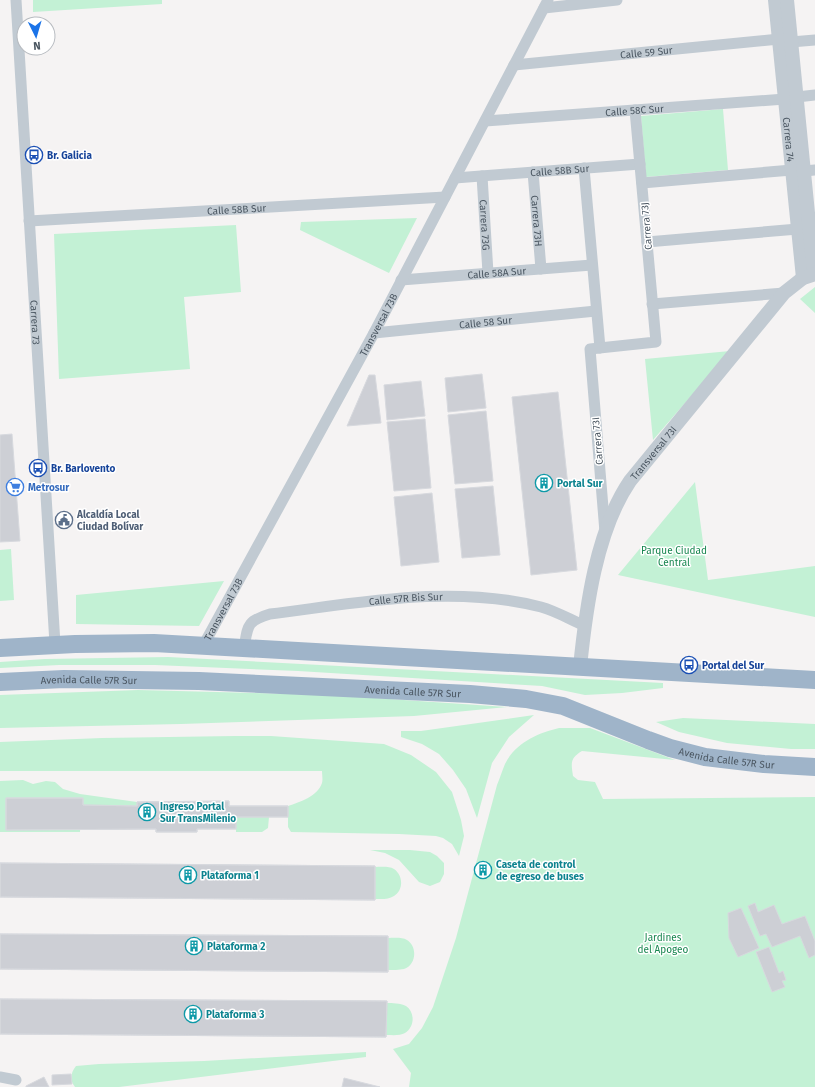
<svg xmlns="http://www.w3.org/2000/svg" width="815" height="1087" viewBox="0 0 815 1087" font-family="'Fira Sans',sans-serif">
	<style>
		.green { fill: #c3f1d5 }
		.building { fill: #cdcfd5; stroke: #d7d9de }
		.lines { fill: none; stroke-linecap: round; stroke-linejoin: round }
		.minor { stroke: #c1cad2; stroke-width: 11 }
		.tertiary { stroke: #c1cad2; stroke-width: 14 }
		.trunk { stroke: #9fb4c9; stroke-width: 18 }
		.labels { text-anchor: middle; stroke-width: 3; stroke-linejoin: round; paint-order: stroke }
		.street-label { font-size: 10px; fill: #4a5661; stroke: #fff }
		.transit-label { font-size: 10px; font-weight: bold; fill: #164399; stroke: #fff; text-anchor: start }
		.culture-label { font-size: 10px; font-weight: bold; fill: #0d838f; stroke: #fff; text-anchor: start }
		.shop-label { font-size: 10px; font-weight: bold; fill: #366cbe; stroke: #fff; text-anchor: start }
		.service-label { font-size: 10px; font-weight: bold; fill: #4e5e75; stroke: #fff; text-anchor: start }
		.park-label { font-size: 10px; fill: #17864f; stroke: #fff }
	</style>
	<rect width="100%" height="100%" fill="#f5f3f3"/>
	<path class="green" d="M33 0H162V4L33 12Z
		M723 109 728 170 646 177 641 116Z
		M417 218 389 273 300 230 301 222Z
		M236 225 241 292 184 297 190 369 59 379 54 234Z
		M815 287V313L800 299Z
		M730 351 653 440 645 359Z
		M695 482 708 580 815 566V617L618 575Z
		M11 549 14 600 0 601V550Z
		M224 581 199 626 76 624V595Z
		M168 657 663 683V688L622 693 585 695 542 686 298 671 155 665H59L0 668V662L45 659Z
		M138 690 330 695 507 707 414 716 181 724 0 728V695Z
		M534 715 509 737 492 763 477 818 466 789 453 770 439 754 422 744 401 737V731H421Z
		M683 718 815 724V749H791L727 743 679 732 656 722Z
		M559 728H590L675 760 582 751C570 758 571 763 573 776L578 780 595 782 603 799 815 797V1087H409L411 1073 393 1049 409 1044 422 1028 433 1007 456 938 497 785C500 778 502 771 505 764 515 743 538 733 559 728Z
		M235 736H271L384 744 411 755 436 772 452 792 461 820 464 836 459 856 452 844 443 838 436 836 399 834 291 832 288 827V806C300 802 318 796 322 783 323 780 322 774 322 771H0V742L102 738Z
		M23 780 33 784 46 781 55 782 63 789 80 794 137 802V806L83 805V798H6L80 829V832H0V781Z
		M236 817H269L268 828 262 832H236Z
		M370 850H410L430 852 437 856 444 863V874L440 882 430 886 419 882 399 860 385 853Z
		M375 867C381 867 389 866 394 869 404 876 403 891 394 896 388 900 381 899 375 899Z
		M388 938C394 938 402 937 407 940 418 947 416 965 404 969 399 970 393 970 388 970Z
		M387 1003C392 1003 400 1003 406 1006 415 1012 415 1027 405 1033 400 1036 392 1035 386 1035Z
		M366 1052V1057L119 1087H75C69 1080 71 1072 76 1066L99 1064 204 1061Z"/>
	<path class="building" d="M482 374 486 408 448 412 445 378Z
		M369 375H375L381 423 347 426Z
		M421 381 425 416 387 420 384 385Z
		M558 392 577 570 531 575 512 397Z
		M486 411 493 481 455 484 448 415Z
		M425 419 431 488 394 491 387 422Z
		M12 434 20 541 0 542V435Z
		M493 486 500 555 462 558 455 489Z
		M432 493 439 562 401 566 394 497Z
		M6 798H83V805L137 806V802L229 801V806H288V817H236V829H197V832H156V829L6 830Z
		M6 798H83V805L137 806V802L229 801V806H288V817H236V829H197V832H156V829L6 830Z
		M0 863 375 866V900L0 897Z
		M0 863 375 866V900L0 897Z
		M481 866 488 868 486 874 479 873Z
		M755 903 758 912 774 905 782 924 805 916 815 941V955L809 958 800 936 772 947 766 934 760 936 748 906Z
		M741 908 759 948 738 957 729 938 728 913Z
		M0 934 388 936V972L0 969Z
		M0 934 388 936V972L0 969Z
		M769 947 779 973 783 971 786 980 782 981 785 987 772 992 756 952Z
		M0 999 387 1001 386 1037 0 1034Z
		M0 999 387 1001 386 1037 0 1034Z
		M71 1074 72 1084 52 1085V1075Z
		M44 1077 49 1087H26V1086Z
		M344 1078 380 1087H342Z"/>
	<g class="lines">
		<g class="minor">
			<path id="s1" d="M16 0 55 644"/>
			<path d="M544 8 617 0"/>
			<path d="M791 42 815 40"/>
			<path id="s2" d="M514 65 779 39"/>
			<path d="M797 97 815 95"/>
			<path id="s3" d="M485 121 785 99"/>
			<path d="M584 168 600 348"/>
			<path d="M804 171 815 170"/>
			<path id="s4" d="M533 172 541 269"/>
			<path id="s5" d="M482 176 488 273"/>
			<path id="s6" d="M455 178 640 164"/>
			<path d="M642 183 792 170"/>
			<path id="s7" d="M29 221 445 197"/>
			<path d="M647 242 798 229"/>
			<path id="s8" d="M401 280 592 265"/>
			<path d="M652 304 784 293"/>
			<path id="s9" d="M374 333 596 311"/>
			<path d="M605 532 590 349 656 342 635 110"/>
			<path id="s10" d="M203 646 374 333 548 0"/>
			<path id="s11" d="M244 648C248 626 246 621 270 614 359 603 452 584 541 607 556 611 571 620 585 626"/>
			<path d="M0 1077 16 1080"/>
		</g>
		<g class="tertiary">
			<path id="s12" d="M775 0 803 278"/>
			<path d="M787 0 814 274"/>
			<path id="s13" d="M580 667C586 608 596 531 630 481L784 293 803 278 815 274"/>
		</g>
		<g class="trunk">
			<path d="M0 648 75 644 154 643 815 680"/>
			<path id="s14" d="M0 682 64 679 199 681 470 694 526 699 563 706 648 740 670 748 705 757 764 764 815 767"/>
		</g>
	</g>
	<defs>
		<symbol id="bus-ring" viewBox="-11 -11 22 22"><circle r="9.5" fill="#fff" stroke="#1a4fb4" stroke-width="1.5"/><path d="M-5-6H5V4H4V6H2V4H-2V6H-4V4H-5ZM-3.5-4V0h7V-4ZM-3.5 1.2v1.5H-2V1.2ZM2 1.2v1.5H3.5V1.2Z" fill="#1a4fb4"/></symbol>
		<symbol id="building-ring" viewBox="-11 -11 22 22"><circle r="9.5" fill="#fff" stroke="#0f9aa8" stroke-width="1.5"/><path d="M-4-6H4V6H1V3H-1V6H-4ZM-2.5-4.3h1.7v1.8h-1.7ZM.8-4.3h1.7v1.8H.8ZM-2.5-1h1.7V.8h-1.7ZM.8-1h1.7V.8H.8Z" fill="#0f9aa8"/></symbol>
		<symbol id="supermarket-ring" viewBox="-11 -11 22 22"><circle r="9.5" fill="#fff" stroke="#3f7fe0" stroke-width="1.5"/><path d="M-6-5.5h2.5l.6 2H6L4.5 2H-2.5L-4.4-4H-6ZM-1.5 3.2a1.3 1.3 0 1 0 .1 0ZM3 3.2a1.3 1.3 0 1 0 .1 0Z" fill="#3f7fe0"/></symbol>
		<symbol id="civic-ring" viewBox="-11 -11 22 22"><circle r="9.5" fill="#fff" stroke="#5c6f8a" stroke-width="1.5"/><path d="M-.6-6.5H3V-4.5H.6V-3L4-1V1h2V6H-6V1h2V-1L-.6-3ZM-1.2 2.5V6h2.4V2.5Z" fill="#5c6f8a"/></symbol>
	</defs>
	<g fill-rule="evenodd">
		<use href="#bus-ring" x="24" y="145" width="20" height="20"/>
		<use href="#bus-ring" x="28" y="458" width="20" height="20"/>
		<use href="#building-ring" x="534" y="473" width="20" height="20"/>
		<use href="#supermarket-ring" x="5" y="477" width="20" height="20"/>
		<use href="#civic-ring" x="54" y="510" width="20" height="20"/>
		<use href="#bus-ring" x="679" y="655" width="20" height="20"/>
		<use href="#building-ring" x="137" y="802" width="20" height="20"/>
		<use href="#building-ring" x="473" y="860" width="20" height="20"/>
		<use href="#building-ring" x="178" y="865" width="20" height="20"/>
		<use href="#building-ring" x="184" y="936" width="20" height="20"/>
		<use href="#building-ring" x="183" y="1004" width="20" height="20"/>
	</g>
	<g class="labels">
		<g class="street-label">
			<text dy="4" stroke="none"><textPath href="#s2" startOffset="133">Calle 59 Sur</textPath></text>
			<text dy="4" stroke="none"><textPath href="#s3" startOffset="150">Calle 58C Sur</textPath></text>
			<text dy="4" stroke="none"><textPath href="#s12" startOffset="140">Carrera 74</textPath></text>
			<text dy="4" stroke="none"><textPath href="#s6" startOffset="105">Calle 58B Sur</textPath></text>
			<text dy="4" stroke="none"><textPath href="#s7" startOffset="208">Calle 58B Sur</textPath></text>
			<text dy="4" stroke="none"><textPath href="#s4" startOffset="49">Carrera 73H</textPath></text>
			<text dy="4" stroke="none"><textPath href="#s5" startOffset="49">Carrera 73G</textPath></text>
			<text transform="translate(646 226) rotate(-95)" y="4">Carrera 73J</text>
			<text dy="4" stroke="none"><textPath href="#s8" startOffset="96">Calle 58A Sur</textPath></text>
			<text dy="4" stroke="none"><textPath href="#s1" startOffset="323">Carrera 73</textPath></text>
			<text dy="4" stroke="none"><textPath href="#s9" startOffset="112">Calle 58 Sur</textPath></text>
			<text dy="4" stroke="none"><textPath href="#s10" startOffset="366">Transversal 73B</textPath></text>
			<text transform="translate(597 441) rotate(-95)" y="4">Carrera 73I</text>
			<text dy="4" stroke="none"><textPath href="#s13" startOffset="231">Transversal 73I</textPath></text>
			<text dy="4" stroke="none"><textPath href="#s11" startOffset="184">Calle 57R Bis Sur</textPath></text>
			<text dy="4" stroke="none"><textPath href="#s10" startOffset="42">Transversal 73B</textPath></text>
			<text dy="4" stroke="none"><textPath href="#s14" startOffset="89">Avenida Calle 57R Sur</textPath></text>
			<text dy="4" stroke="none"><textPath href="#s14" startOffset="413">Avenida Calle 57R Sur</textPath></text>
			<text dy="4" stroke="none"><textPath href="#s14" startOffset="737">Avenida Calle 57R Sur</textPath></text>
		</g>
		<g class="transit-label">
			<text x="47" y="159">Br. Galicia</text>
			<text x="51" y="472">Br. Barlovento</text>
			<text x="702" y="669">Portal del Sur</text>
		</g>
		<g class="culture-label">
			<text x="557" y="487">Portal Sur</text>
			<text x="160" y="810">Ingreso Portal<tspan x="160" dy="12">Sur TransMilenio</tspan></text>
			<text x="496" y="868">Caseta de control<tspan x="496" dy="12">de egreso de buses</tspan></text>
			<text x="201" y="879">Plataforma 1</text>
			<text x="207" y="950">Plataforma 2</text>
			<text x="206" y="1018">Plataforma 3</text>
		</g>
		<g class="shop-label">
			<text x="28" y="491">Metrosur</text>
		</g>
		<g class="service-label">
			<text x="77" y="518">Alcaldía Local<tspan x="77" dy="12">Ciudad Bolívar</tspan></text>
		</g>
		<g class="park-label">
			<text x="674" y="554">Parque Ciudad<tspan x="674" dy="12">Central</tspan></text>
			<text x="663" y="941">Jardines<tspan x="663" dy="12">del Apogeo</tspan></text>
		</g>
	</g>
	<g transform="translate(36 36) rotate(175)"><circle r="19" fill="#ffffff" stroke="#b7bbc0"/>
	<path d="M0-3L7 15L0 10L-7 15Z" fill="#1a73e8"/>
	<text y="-6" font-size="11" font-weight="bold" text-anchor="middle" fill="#4a5661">N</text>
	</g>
</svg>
